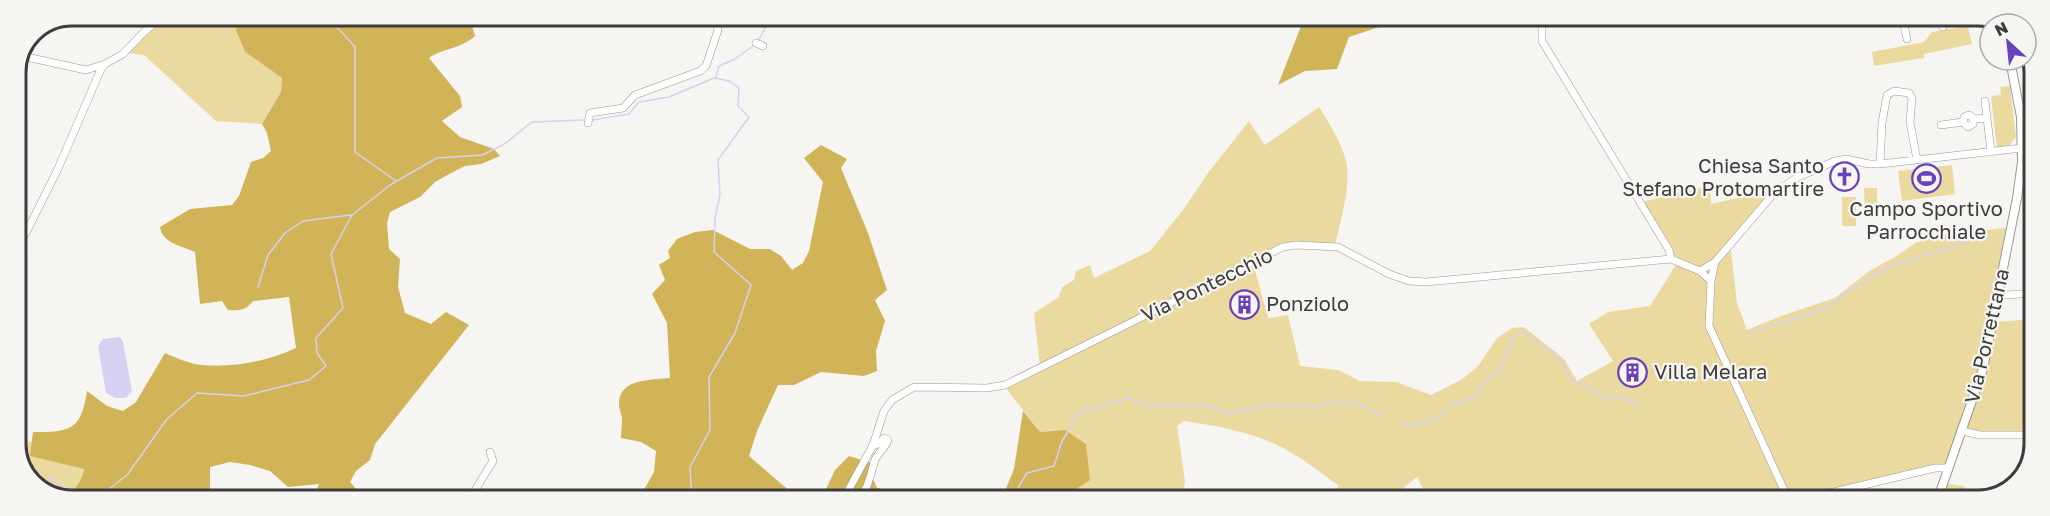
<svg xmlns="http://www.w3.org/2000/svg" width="2050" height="516" viewBox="0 0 2050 516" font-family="'Golos Text',sans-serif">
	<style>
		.green { fill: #ebdaa0 }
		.forest { fill: #d0b457 }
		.water { fill: #d6d0f2 }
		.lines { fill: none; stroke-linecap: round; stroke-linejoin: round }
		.stream { stroke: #d6d0f2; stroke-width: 1.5 }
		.minor-casing { stroke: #9a9996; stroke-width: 8 }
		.major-casing { stroke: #9a9996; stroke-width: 10 }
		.minor { stroke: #fff; stroke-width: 7 }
		.major { stroke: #fff; stroke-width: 8 }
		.labels { text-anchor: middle; stroke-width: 4.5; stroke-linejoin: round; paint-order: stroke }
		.poi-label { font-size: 20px; fill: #3c3c3b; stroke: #f6f5f2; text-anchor: start }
		.street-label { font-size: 20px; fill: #3c3c3b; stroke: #f6f5f2 }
		.rim { fill: none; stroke: #3c3c3b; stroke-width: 3 }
	</style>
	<rect width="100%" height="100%" fill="#f6f5f2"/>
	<path class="green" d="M167 15H237L236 30 245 52 282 78 281 92 262 124 216 121 144 55 127 53 146 33Z
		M1968 26 1972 44 1924 54V58L1874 66 1872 52 1924 42 1932 32Z
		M2010 86 2016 137 2010 145 1997 148 1991 96 2001 95 2000 87Z
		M1319 107C1329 122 1345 149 1347 166 1350 192 1340 221 1335 246L1294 245 1253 262 1268 318 1288 315 1300 366 1338 370 1360 381 1396 382 1431 395 1461 380 1478 366 1497 338 1512 328 1524 327 1564 359 1577 381 1613 361 1589 324 1608 312 1650 306 1677 263 1641 202 1710 186 1711 204 1760 193 1767 201 1730 242 1737 303 1747 330 1784 315 1835 298 1868 272 1898 255 1917 242 1944 235 2013 227 1994 322 2034 319V432H1984L1960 428 1944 465 1785 501H1429L1417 477 1387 501H1335L1338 485C1320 472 1303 459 1283 448 1253 432 1217 426 1184 421L1177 426 1185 481 1182 501 1066 500 1070 493 1065 430 1040 432 1005 387 1040 368 1034 313 1059 297 1062 287 1074 280 1076 271 1090 265 1094 278 1150 251 1183 210 1208 173 1249 121 1265 145Z
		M1952 165 1955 194 1902 201 1898 171Z
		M1864 188H1877V212H1865Z
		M1842 197H1856V226H1842Z
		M15 438 32 442 30 456 84 468C83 481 72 488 67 500H61L29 482 15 451Z
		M1948 484 1964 486 1968 501H1942Z"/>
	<path class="forest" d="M237 15H469L475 36C459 50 445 47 429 58L460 96 462 107 442 121 460 137 494 149 500 156 481 164 465 166 451 173 435 182 420 197 390 212 387 223 389 249 400 259 398 287 405 313 431 324 446 312 469 325 375 444 370 460 356 471 350 482 366 500H313L319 484 288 487 270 471 250 465 230 462 210 467V500H67C72 489 83 481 84 469L30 456 33 432C70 432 81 431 87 391L107 406 123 411 136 402 165 353C176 358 190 364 202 365 233 368 268 361 296 348L289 297 253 301C246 310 240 311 228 310L222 301 200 304 195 252C182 246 162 243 160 227L190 209 232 205 239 196 251 162 263 158 271 151 267 133 262 124 281 92 282 78 245 52 236 30Z
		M1305 16H1385V25L1349 37 1337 69 1305 71 1278 85Z
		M821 145 847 159 841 168 868 233 887 290 875 300 885 321 876 351 877 371 864 376 821 372 794 385H778L757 431 749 456 800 500H638L654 472 656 451 641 442 621 438C621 432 622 425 622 419 622 414 619 410 619 405 618 378 652 380 670 378L667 323 652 294 665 280 659 265 670 258 668 251 677 239 695 232 713 230 750 249H770L781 256 792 270 803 263 809 251 823 182 804 158Z
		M1023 411 1040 432 1065 430 1086 444 1090 480 1070 493 1066 500H1004L1005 491 1014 469Z
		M849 456 875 464 873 479 877 488 908 494 923 500H821L835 470Z"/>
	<path class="water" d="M120 337 123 342 132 391 126 398H115L106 393 98 346 103 339Z"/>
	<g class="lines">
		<path class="stream" d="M337 27 355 47V152L396 181
			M759 40 772 15
			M716 77 719 66 735 59 753 46
			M593 120 629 114 639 102 669 97 714 78
			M258 287 268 255 285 233 303 221 351 215
			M1748 333 1828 308 1849 291 1889 267 1971 240 1990 238
			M1403 423 1410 425 1436 418 1452 403 1472 399 1487 380 1499 371 1510 347 1512 337 1523 332 1560 359 1572 380 1586 386 1602 398H1624L1640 406
			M38 487 52 478 74 495 99 497 127 475 167 419 197 393 244 396 309 380 326 366 317 353 316 338 343 308 331 254 352 215 390 185 437 158 482 155 503 145 532 122 583 120
			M695 500 691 486 690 467 710 430 709 377 735 333 751 285 714 252 715 218 720 195 718 160 749 117 738 106 739 88 729 81 715 78
			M1011 500 1027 473 1054 466 1062 441 1080 412 1129 398 1145 405H1204L1229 413 1274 404 1317 407 1326 403 1358 404 1381 415"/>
		<defs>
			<path id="minor" d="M1103 16 1106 21 1113 23 1199 16
				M1542 16V41L1669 250 1671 259
				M1902 16 1907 39
				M1940 16 1943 27
				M756 43 763 46
				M22 56 86 70 105 64 123 54 144 32 164 15
				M1987 118 1991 152
				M1974 119 1987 118 1985 101
				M588 123 590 113 623 108 635 95 700 71 706 66 718 30 717 24 698 15
				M1941 125 1963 122 1968 127 1973 124 1974 119 1969 115 1964 117 1963 122
				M1880 164 1882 123 1887 95 1894 91 1909 93 1912 98 1910 122 1917 160
				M15 245 26 233 57 171 101 69 105 64
				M1700 271 1715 262 1775 192 1798 177 1835 161 1846 159 1869 164H1880L2022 148
				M1711 281 1709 326 1789 501
				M1998 293 2006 295 2034 293
				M1962 431 1980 435H2034
				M469 500 493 461 490 452
				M843 500 873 445 884 411 892 400 914 387 987 388 1005 385 1283 247 1296 245 1338 247 1389 274 1409 281 1426 282 1671 259 1700 271 1711 281 1715 262
				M859 500C869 487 870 475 875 460 878 452 886 448 888 440L884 438 878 444 873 445
				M872 500 880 496 900 500
				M1796 501 1935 468H1948"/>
			<path id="major" d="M1999 22V24
				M1937 501 1983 369 2017 198 2022 162 2021 117 2010 60"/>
		</defs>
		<use href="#minor" class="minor-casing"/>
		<use href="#major" class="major-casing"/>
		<use href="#minor" class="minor"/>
		<use href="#major" class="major"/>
	</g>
	<defs>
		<symbol id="church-ring" viewBox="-11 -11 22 22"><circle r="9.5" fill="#f6f5f2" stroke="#6941b9" stroke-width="1.5"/><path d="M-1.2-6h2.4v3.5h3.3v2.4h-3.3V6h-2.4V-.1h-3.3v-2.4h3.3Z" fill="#6941b9"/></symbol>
		<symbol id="stadium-ring" viewBox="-11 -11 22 22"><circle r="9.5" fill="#f6f5f2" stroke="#6941b9" stroke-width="1.5"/><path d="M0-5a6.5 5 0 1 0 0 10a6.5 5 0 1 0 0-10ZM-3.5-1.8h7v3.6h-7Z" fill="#6941b9"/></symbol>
		<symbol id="building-ring" viewBox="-11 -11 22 22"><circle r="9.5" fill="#f6f5f2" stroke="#6941b9" stroke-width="1.5"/><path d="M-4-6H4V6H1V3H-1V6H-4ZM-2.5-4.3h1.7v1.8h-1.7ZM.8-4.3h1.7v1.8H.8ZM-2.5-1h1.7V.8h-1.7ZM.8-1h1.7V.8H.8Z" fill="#6941b9"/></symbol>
	</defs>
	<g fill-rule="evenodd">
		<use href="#church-ring" x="1828" y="160" width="33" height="33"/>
		<use href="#stadium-ring" x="1910" y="162" width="33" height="33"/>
		<use href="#building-ring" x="1228" y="288" width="33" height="33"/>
		<use href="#building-ring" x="1616" y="356" width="33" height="33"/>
	</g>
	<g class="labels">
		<g class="poi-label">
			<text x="1824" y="173" text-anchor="end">Chiesa Santo<tspan x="1824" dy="23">Stefano Protomartire</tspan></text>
			<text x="1926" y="216" text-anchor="middle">Campo Sportivo<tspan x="1926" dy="23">Parrocchiale</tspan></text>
			<text x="1266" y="311">Ponziolo</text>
			<text x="1654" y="379">Villa Melara</text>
		</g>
		<g class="street-label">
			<text transform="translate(1207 285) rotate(-26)" y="7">Via Pontecchio</text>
			<text transform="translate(1987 336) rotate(-77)" y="7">Via Porrettana</text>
		</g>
	</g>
	<path d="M0 0H2050V516H0ZM72 26H1978A46 46 0 0 1 2024 72V444A46 46 0 0 1 1978 490H72A46 46 0 0 1 26 444V72A46 46 0 0 1 72 26Z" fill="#f6f5f2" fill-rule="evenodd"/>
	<path class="rim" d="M72 26H1978A46 46 0 0 1 2024 72V444A46 46 0 0 1 1978 490H72A46 46 0 0 1 26 444V72A46 46 0 0 1 72 26Z"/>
	<g transform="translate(2008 42) rotate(333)"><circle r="28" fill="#f6f5f2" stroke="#acaba9" stroke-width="1.5"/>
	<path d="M0-4.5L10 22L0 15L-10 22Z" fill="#6941b9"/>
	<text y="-9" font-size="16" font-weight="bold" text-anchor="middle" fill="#3c3c3b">N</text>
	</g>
</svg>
